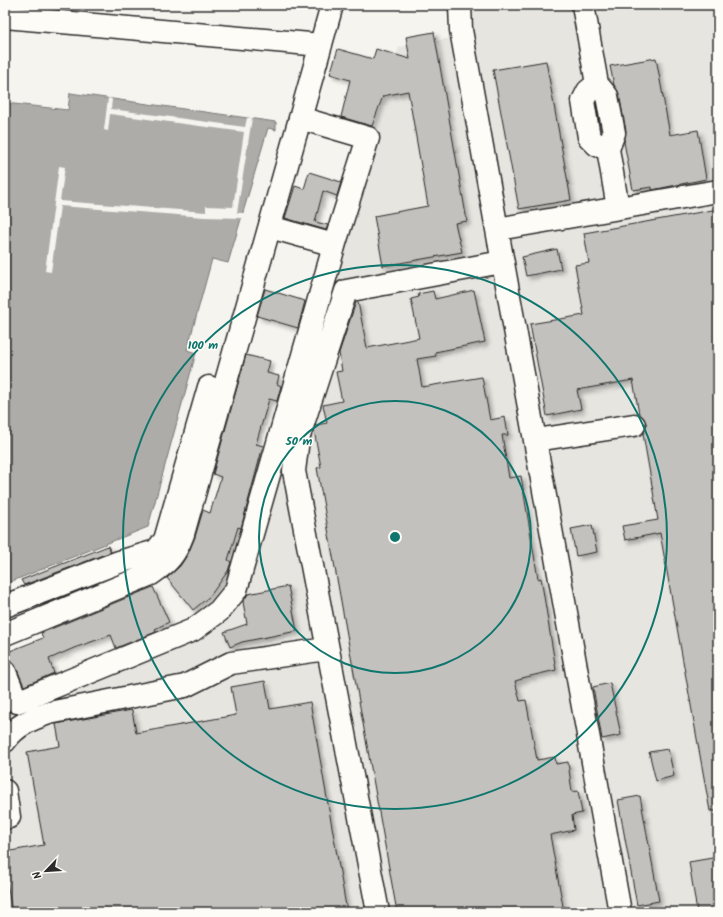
<svg xmlns="http://www.w3.org/2000/svg" width="723" height="917" viewBox="0 0 723 917" font-family="Kalam,sans-serif">
	<style>
		.built { fill: #e6e5e0 }
		.water { fill: #adaca9; stroke: #797877 }
		.pier { fill: #f5f4ef }
		.building { fill: #c2c1be; stroke: #2b2b2b; filter: url(#shadow) }
		.lines { fill: none; stroke-linecap: round; stroke-linejoin: round }
		.minor-casing { stroke: #2b2b2b; stroke-width: 25 }
		.minor { stroke: #fdfcf7; stroke-width: 22 }
		.ring { fill: none; stroke: #0f766e; stroke-width: 2 }
		.centre { fill: #0f766e; stroke: #fdfcf7; stroke-width: 2 }
		.ring-label { font-size: 12px; text-anchor: middle; font-weight: bold; fill: #0f766e; stroke: #fdfcf7; stroke-width: 3; stroke-linejoin: round; paint-order: stroke }
	</style>
	<defs>
		<filter id="shadow"><feDropShadow dx="3.5" dy="3.5" stdDeviation="2" flood-color="#0004"/></filter>
	</defs>
	<rect width="100%" height="100%" fill="#f5f4ef"/>
	<filter id="ink" filterUnits="userSpaceOnUse"><feTurbulence type="fractalNoise" baseFrequency=".025" numOctaves="2"/><feDisplacementMap in="SourceGraphic" scale="8" xChannelSelector="R" yChannelSelector="G"/><feConvolveMatrix kernelMatrix="1 2 1 2 8 2 1 2 1" color-interpolation-filters="sRGB"/></filter>
	<g filter="url(#ink)">
		<path class="built" d="M446 5H718V912H5V711L231 618 336 254 399 47 451 38Z"/>
		<path class="water" d="M70 93 276 122V130L268 128 228 263 212 259 187 350 196 353 148 527 5 584V103L68 110Z"/>
		<path class="pier" d="M108 98 112 99 111 109 245 127 247 118H252L237 213H244L242 218 204 217 60 206 51 272 45 271 59 166 65 167 60 201 206 212V206L233 207 244 132 110 114 108 131 104 130Z"/>
		<path class="building" d="M434 32 467 221 455 223 462 252 383 266 374 216 428 206 408 91 383 96 372 126 341 117 350 80 330 74 338 49 373 59 376 49 410 59 406 37Z
			M656 58 670 135 698 130 706 179 652 190V187L633 190 624 142 626 131 619 94 614 85 610 66Z
			M546 61 571 200 519 209 493 70Z
			M309 172 341 182 337 196 323 191 315 222 328 225 326 230 285 218 295 186 304 189Z
			M718 209V811H710L660 533 625 540 622 526 658 520 643 434 646 429V423L643 417 639 414 633 380 577 390 581 409 547 416 530 324 584 315 575 265 589 263 584 233Z
			M557 249 561 269 526 276 522 257Z
			M265 289 305 301 298 328 257 316Z
			M474 290 485 342 435 352 436 356 417 359 422 387 482 377 490 420 505 417 508 435H502L509 478 521 476 538 579 541 578 556 670 522 678V679L515 681 520 701 526 700 537 760 555 757 556 764 568 762 572 792 578 791 582 813 572 815 574 830 550 835 564 912H397L317 468 321 467 314 430 316 425 327 423 323 405 342 401 336 372 342 371 339 353 356 302H358L367 348 419 338 411 299 419 297 418 294 433 291 435 299Z
			M246 355 270 361 267 373 279 376 277 384 281 386 277 401 269 399 256 444 263 446 241 528 238 527 228 560 231 562 228 571 210 596 193 610 167 578 180 566 188 554 195 537 203 510 210 513 221 477 213 474Z
			M592 525 597 552 576 556 571 529Z
			M108 546 111 552 24 585 21 580Z
			M288 586 297 631 242 642 230 647 224 632 247 624 243 602 248 594Z
			M153 587 169 622 155 629 156 632 116 648 111 635 74 648 49 659 54 673 24 686 16 667 12 662 5 660V653L43 638 41 633Z
			M265 681 270 709 310 702 347 912H12L5 871V852L44 845 27 752 60 746 56 724 132 710 136 733 236 715 231 687Z
			M610 683 621 735 602 739 593 687Z
			M668 749 674 776 656 781 649 752Z
			M640 796 659 901 637 905 618 800Z
			M718 857V912H697L689 862Z"/>
		<g class="lines">
			<defs>
				<path id="minor" d="M460 5 461 30C515 324 569 618 620 912
					M583 5 597 84 607 96 614 133 608 149 618 208
					M5 17 321 45
					M597 84 588 91 583 101 589 137 597 145 608 149
					M270 227 334 245
					M497 229 718 191
					M536 440 634 425
					M156 551 165 540 209 387
					M5 606 119 562 156 551 165 561
					M5 634 151 574C169 562 175 555 183 534L332 5
					M5 672 17 702 193 630 219 611 236 590 335 243 368 138 300 118
					M5 741C16 725 32 719 49 713L185 686 231 663 326 649
					M5 791 9 817 5 818
					M378 912 294 471 298 439 346 291 502 262"/>
			</defs>
			<use href="#minor" class="minor-casing"/>
			<use href="#minor" class="minor"/>
		</g>
	</g>
	<g class="ring">
		<circle cx="395" cy="537" r="136"/>
		<circle cx="395" cy="537" r="272"/>
	</g>
	<circle cx="395" cy="537" r="6" class="centre"/>
	<g class="ring-label">
		<text x="203" y="349">100 m</text>
		<text x="299" y="445">50 m</text>
	</g>
	<rect width="723" height="917" fill="none" stroke="#fdfcf7" stroke-width="20"/>
	<rect x="10" y="10" width="703" height="897" fill="none" stroke="#2b2b2b" stroke-width="1.5" filter="url(#ink)"/>
	<g transform="translate(46 871) rotate(245)" stroke="#fdfcf7" stroke-width="3" paint-order="stroke">
	<path d="M0-3L7 15L0 10L-7 15Z" fill="#2b2b2b"/>
	<text y="-6" font-size="11" font-weight="bold" text-anchor="middle" fill="#2b2b2b">N</text>
	</g>
</svg>
